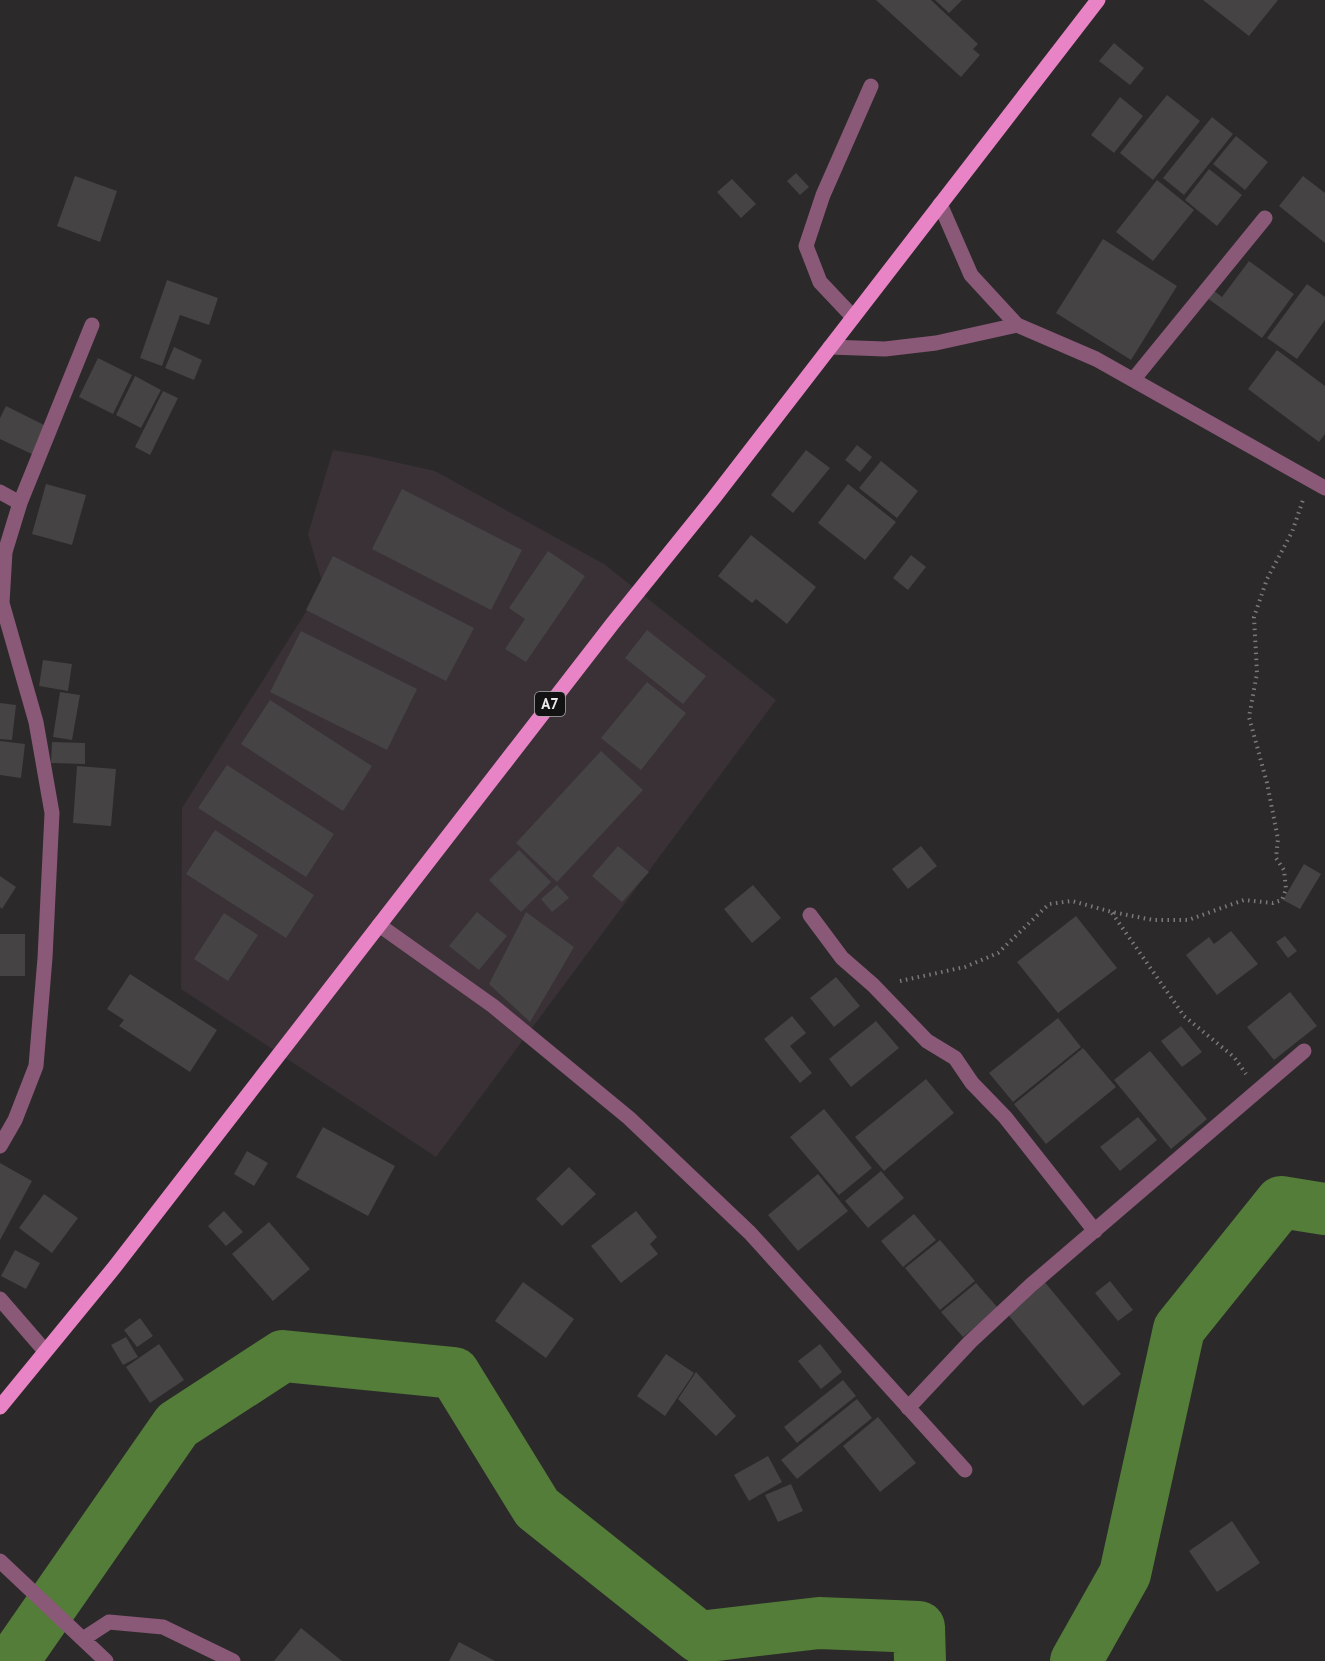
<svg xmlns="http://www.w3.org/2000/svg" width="1325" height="1661" viewBox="0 0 1325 1661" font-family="'PT Sans',sans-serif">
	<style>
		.built { fill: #393136 }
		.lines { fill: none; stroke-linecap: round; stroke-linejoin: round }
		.river { stroke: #537d38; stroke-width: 52 }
		.building { fill: #454344 }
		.path { stroke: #7b797a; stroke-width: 4; stroke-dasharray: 1.5 4.5; stroke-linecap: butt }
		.service { stroke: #895977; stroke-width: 15 }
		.minor { stroke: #895977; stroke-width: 15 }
		.primary { stroke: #e884c5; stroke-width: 15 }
		.labels { text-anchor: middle; stroke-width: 4.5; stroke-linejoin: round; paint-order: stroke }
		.shield { fill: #131213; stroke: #aba9aa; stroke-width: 1.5 }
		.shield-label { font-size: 15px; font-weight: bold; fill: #eceaeb }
	</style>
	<rect width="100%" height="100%" fill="#2b292a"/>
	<path class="built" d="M333 450 368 456 435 471 604 564 776 700 436 1157 181 989 182 808 323 585 308 534Z"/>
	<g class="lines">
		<path class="river" d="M13 1661 177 1425 283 1356 454 1373 537 1508 699 1637 819 1623 919 1627 920 1661
			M1076 1661 1125 1574 1179 1329 1281 1202 1325 1209"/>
	</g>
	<path class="building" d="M876 0H931L978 44 973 49 980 55 961 77Z
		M935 0H962L949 13Z
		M1203 0H1278L1249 36Z
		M1114 43 1144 68 1130 85 1099 61Z
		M1167 95 1200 121 1153 180 1120 153Z
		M1120 97 1143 116 1114 153 1091 135Z
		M1212 117 1233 134 1184 195 1163 178Z
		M1236 136 1268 162 1245 190 1213 164Z
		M1209 169 1242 195 1217 226 1185 200Z
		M796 173 809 187 800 195 787 181Z
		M75 176 117 191 100 242 57 226Z
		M1303 176 1325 193V243L1279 206Z
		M732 179 756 204 741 218 717 192Z
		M1157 180 1194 210 1153 261 1116 232Z
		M1103 239 1177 286 1131 360 1056 313Z
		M1249 261 1294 294 1262 338 1203 295 1209 287 1222 297Z
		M167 280 218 298 209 325 180 315 162 366 140 358Z
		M1307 284 1325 297V320L1297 359 1267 338Z
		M174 347 202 360 194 380 165 368Z
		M1277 350 1325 386V434L1319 442 1248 389Z
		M98 358 132 375 113 414 79 397Z
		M135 376 161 390 141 428 116 415Z
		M163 391 178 398 150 455 135 447Z
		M6 406 50 428 36 456 0 439V418Z
		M857 445 872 457 860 472 845 460Z
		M806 450 830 468 793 513 771 495Z
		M881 461 918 491 897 518 859 488Z
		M46 484 86 495 72 545 32 534Z
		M848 484 896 522 865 560 818 523Z
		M402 489 522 550 491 610 372 549Z
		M751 535 816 587 787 624 756 599 752 603 718 576Z
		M548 551 585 576 526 662 505 649 525 619 509 608Z
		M911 555 926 567 908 590 893 578Z
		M333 556 474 628 446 681 306 610Z
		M647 630 706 676 683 704 625 658Z
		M301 631 417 689 387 750 270 692Z
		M43 660 72 664 68 691 39 686Z
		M647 682 686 713 641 770 601 738Z
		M60 692 80 695 72 740 53 737Z
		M270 700 372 766 343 811 241 744Z
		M0 703 16 705 12 740 0 739Z
		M0 741 25 744 21 778 0 775Z
		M52 742 85 743V764L51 763Z
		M601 751 643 790 557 882 516 843Z
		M227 765 334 834 306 877 198 808Z
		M77 766 116 769 111 826 73 823Z
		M215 830 314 895 286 938 186 874Z
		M618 846 649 872 622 902 592 876Z
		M921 846 937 866 908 889 892 869Z
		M519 850 551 882 521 912 489 880Z
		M1304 864 1321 874 1300 909 1283 900Z
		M0 876 16 887 2 909 0 907Z
		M557 885 569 898 552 912 541 899Z
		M753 885 781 918 752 943 724 909Z
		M477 912 507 936 479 970 449 946Z
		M526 912 574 947 530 1022 489 984Z
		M224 913 258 935 228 981 194 959Z
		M1076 916 1117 968 1058 1013 1017 962Z
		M1231 931 1258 964 1217 995 1186 955 1209 937 1214 944Z
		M0 934H25V976H0Z
		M1285 936 1297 951 1288 958 1276 942Z
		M130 974 217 1030 190 1072 119 1026 124 1020 107 1009Z
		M836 977 860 1006 834 1027 810 998Z
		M1290 992 1317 1026 1274 1060 1247 1027Z
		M792 1016 806 1033 790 1046 812 1073 800 1083 764 1039Z
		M1058 1018 1081 1047 1013 1102 989 1073Z
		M876 1021 899 1048 851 1087 829 1059Z
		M1181 1026 1202 1052 1182 1067 1161 1041Z
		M1083 1048 1116 1087 1046 1144 1014 1104Z
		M1150 1051 1207 1119 1171 1149 1114 1080Z
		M926 1079 954 1113 884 1171 855 1137Z
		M824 1109 872 1168 839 1195 790 1137Z
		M1138 1117 1157 1140 1120 1171 1100 1147Z
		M323 1127 395 1166 368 1216 296 1177Z
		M247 1151 268 1163 254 1186 234 1174Z
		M0 1163 32 1181 0 1240Z
		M569 1167 596 1194 562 1226 536 1199Z
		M881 1171 904 1198 868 1228 845 1201Z
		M818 1174 848 1211 798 1251 768 1215Z
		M44 1194 78 1218 52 1253 19 1228Z
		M224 1211 243 1232 226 1246 208 1226Z
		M636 1211 657 1237 650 1244 658 1254 621 1283 591 1246Z
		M914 1214 936 1240 903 1267 881 1241Z
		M269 1222 310 1269 273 1301 232 1254Z
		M940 1240 975 1281 940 1310 905 1268Z
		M15 1250 40 1263 26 1289 1 1276Z
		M1043 1280 1121 1374 1083 1406 1005 1311Z
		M1110 1281 1133 1310 1118 1321 1095 1293Z
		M523 1282 574 1319 546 1358 495 1321Z
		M976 1283 998 1308 963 1337 941 1312Z
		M140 1318 153 1336 137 1347 124 1330Z
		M126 1337 138 1357 123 1365 111 1345Z
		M159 1344 184 1380 150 1403 126 1367Z
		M820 1344 842 1372 821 1389 798 1361Z
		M666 1354 694 1373 665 1416 637 1396Z
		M696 1372 736 1416 716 1436 678 1399Z
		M843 1380 856 1396 797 1443 784 1427Z
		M857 1399 872 1418 797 1479 781 1460Z
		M878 1417 916 1463 880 1492 843 1446Z
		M768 1456 782 1482 749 1501 734 1475Z
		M791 1484 803 1511 778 1522 765 1495Z
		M1232 1521 1260 1563 1217 1592 1189 1551Z
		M301 1628 342 1661H274Z
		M459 1642 495 1661H449Z"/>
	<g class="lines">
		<path class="path" d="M1112 913 1184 1016 1234 1057 1246 1074
			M900 981 965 967 998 953 1049 904 1072 901 1112 912 1153 920H1188L1244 900 1273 903 1282 900 1286 889 1284 870 1276 858 1278 839 1267 783 1249 717 1257 673 1254 617 1267 579 1292 532 1303 500"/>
		<path class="service" d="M853 317 820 282 806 246 823 195 871 86"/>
		<path class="minor" d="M940 204 971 275 1017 325
			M830 347 885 349 936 343 1017 325 1096 359 1325 488
			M1133 380 1265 218
			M0 492 20 503
			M810 915 842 958 873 985 927 1041 955 1058 972 1083 1005 1117 1095 1231
			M379 925 493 1006 629 1118 750 1233 965 1470
			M0 1146 15 1120 36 1066 45 958 52 813 36 722 2 603 5 552 20 503 92 325
			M0 1299 45 1351
			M908 1408 970 1342 1031 1285 1304 1051
			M0 1561 106 1661
			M83 1639 109 1622 163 1627 233 1661"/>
		<path class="primary" d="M0 1407 113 1269 613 623 713 499 1098 0"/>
	</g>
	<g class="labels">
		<rect class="shield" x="535" y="692" width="30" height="24" rx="4.5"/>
		<g class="shield-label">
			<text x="550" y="709">A7</text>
		</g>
	</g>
</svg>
